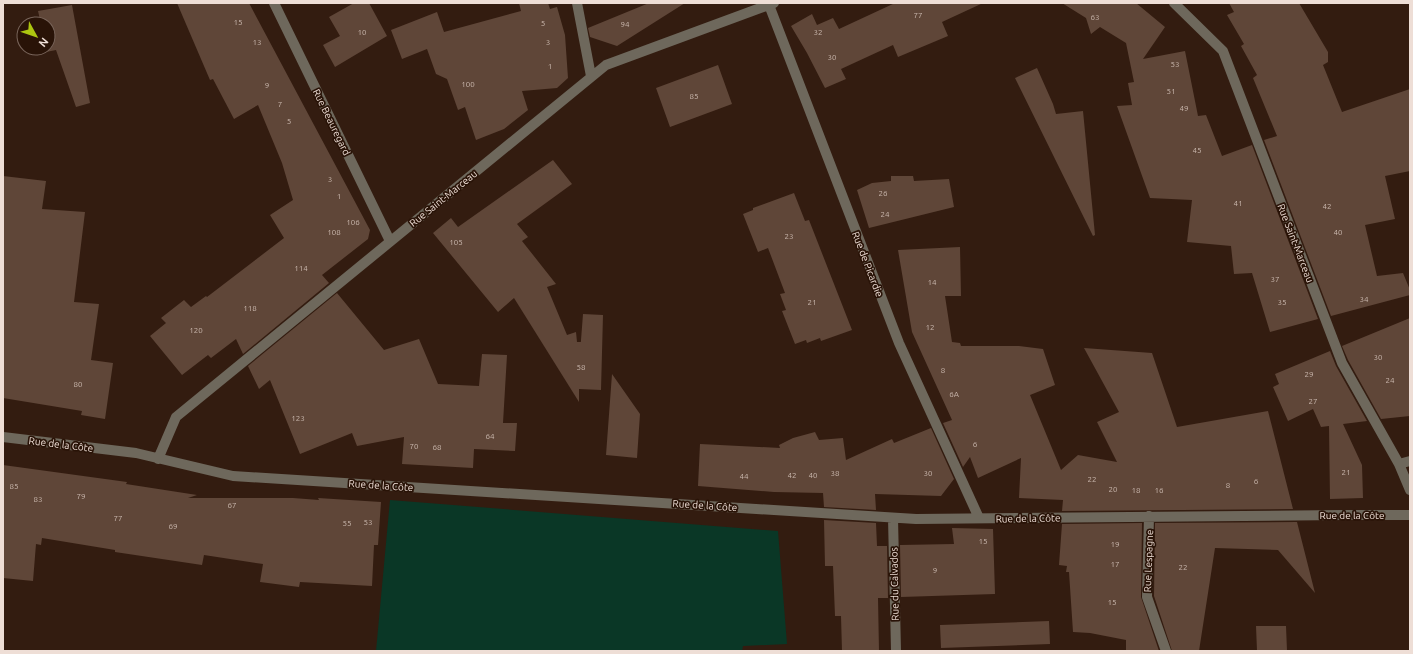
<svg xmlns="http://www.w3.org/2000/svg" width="1413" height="654" viewBox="0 0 1413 654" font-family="Ubuntu,sans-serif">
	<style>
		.green { fill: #0a3726 }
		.building { fill: #5f4638 }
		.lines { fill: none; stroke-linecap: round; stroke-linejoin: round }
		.minor { stroke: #6e685c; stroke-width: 10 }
		.labels { text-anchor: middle; stroke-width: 3.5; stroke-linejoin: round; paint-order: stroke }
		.number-label { font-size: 8px; fill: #cab8ae }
		.street-label { font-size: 10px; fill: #eeded6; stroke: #291307 }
	</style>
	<rect width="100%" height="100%" fill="#331c10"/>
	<path class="green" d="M390 500 778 531 787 644 743 646 742 651H376Z"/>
	<path class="building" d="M177 3H249L370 230 368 239 322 275 329 283 243 354 236 339 211 358 208 355 182 375 150 336 166 323 161 318 184 300 191 307 206 296 207 297 284 238 270 215 293 200 282 163 258 105 234 119 213 79 210 80Z
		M354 3H369L387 36 335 67 323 45 340 36 329 17Z
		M519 3H548L550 9 557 7 565 35 568 78 557 88 522 91 528 110 504 129 476 140 465 107 458 110 447 79 436 74 427 49 402 59 391 30 437 12 444 32 521 11Z
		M649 3H685L617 46 590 37 588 28Z
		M895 3H983L942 22 948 36 898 57 893 45 841 69 846 79 825 88 807 53 791 26 812 14 817 25 833 18 839 29Z
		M1062 3H1136L1165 27 1143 59 1185 51 1198 116 1206 115 1222 156 1252 145 1318 319 1270 332 1252 273 1234 274 1231 246 1187 242 1192 200 1150 198 1117 106 1132 105 1128 83 1134 82 1126 43 1100 27 1091 34 1086 18Z
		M1229 3H1299L1328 52V62L1323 65 1342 112 1410 89V171L1385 176 1395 219 1365 225 1377 276 1403 273 1410 290V295L1331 316 1264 140 1277 136 1253 78 1257 75 1241 46 1244 44 1227 15 1234 12Z
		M72 5 90 103 76 107 56 50 46 52 45 48H48V24H41L38 11Z
		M718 65 732 104 670 127 656 88Z
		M1037 68 1053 104 1056 114 1083 111 1095 235 1093 236 1015 78Z
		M553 160 572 184 517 224 528 237 522 241 556 284 547 287 567 335 576 332 577 342H581L580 353 583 314 603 315 601 390 579 389V402L514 298 498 312 433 233 451 218 458 227Z
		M3 176 46 181 42 209 85 212 74 302 99 304 91 360 113 363 105 419 81 415 82 411 3 398Z
		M891 176H913L914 181 949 179 954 207 869 228 857 190 872 183 891 181Z
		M794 193 805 221 809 220 852 330 821 341 820 338 807 343 806 340 795 344 782 311 786 310 780 294 785 293 768 248 758 252 743 214 753 210V208Z
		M960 247 961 296H945L952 342 960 343 961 346H1019L1043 349 1055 385 1030 395 1061 470 1078 455 1117 462 1097 422 1119 412 1084 348 1152 353 1177 427 1268 411 1293 509 1062 511 1063 500 1019 498 1021 458 978 478 970 457 963 467 943 423 952 420 912 332 898 250Z
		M337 293 384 350 419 339 438 384 479 386 482 354 507 355 503 423H517L515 451 474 449 473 468 402 464 404 437 357 446 352 433 300 454 270 380 259 389 248 366Z
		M1410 318V416L1381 419 1348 360 1342 346Z
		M1330 351 1336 366 1367 421 1343 424 1362 465 1363 498 1330 499 1329 426 1321 427 1313 409 1288 421 1273 387 1279 384 1275 374Z
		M612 374 640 414 637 458 606 455Z
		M931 428 954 479 941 496 875 494 876 510 824 507 823 493 774 492 698 486 700 444 780 448 779 445 793 438 815 432 819 440 843 438 846 460 892 439 894 443Z
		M3 465 127 482 126 484 197 495 188 498H293L319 500 318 498 381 502 378 545H374L372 586 300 582 299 587 260 582 263 564 204 555 202 565 115 552V550L42 538 41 545 36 544 33 581 3 578Z
		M824 520 876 523 877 546H887L888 598H878L879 651H842L841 616H835L833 566H825Z
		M1297 522 1315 593 1278 550 1215 548 1199 651H1172L1154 596 1155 523Z
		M1142 523 1141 597 1159 651H1126V640L1090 633 1073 632 1069 572H1066L1067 566 1059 565 1062 524Z
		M952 528 993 529 995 594 901 597 900 545 954 544Z
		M1049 621 1050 644 941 648 940 625Z
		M1256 626H1286L1287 651H1257Z"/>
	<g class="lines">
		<path class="minor" d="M274 3 390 241
			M577 3 591 76
			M1174 3 1223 51 1342 363 1399 464 1410 490
			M769 5 899 343 979 518
			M3 437 136 453 233 476 916 519 1343 515H1410
			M158 459 176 417 606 65 774 3
			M1399 464 1410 461
			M1149 516 1147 597 1166 651
			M893 518 896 651"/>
	</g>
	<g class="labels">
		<g class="number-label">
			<text x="918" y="18">77</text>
			<text x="1095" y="20">63</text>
			<text x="238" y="25">15</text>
			<text x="543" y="26">5</text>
			<text x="625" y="27">94</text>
			<text x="362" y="35">10</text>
			<text x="818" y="35">32</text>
			<text x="257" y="45">13</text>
			<text x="548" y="45">3</text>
			<text x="832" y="60">30</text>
			<text x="1175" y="67">53</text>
			<text x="550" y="69">1</text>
			<text x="468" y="87">100</text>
			<text x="267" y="88">9</text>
			<text x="1171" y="94">51</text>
			<text x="694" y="99">85</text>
			<text x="280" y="107">7</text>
			<text x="1184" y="111">49</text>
			<text x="289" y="124">5</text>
			<text x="1197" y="153">45</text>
			<text x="330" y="182">3</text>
			<text x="883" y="196">26</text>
			<text x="339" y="199">1</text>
			<text x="1238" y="206">41</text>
			<text x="1327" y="209">42</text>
			<text x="885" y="217">24</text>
			<text x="353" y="225">106</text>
			<text x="334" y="235">108</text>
			<text x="1338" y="235">40</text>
			<text x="789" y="239">23</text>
			<text x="456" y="245">105</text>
			<text x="301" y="271">114</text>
			<text x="1275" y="282">37</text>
			<text x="932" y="285">14</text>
			<text x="1364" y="302">34</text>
			<text x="812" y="305">21</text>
			<text x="1282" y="305">35</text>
			<text x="250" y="311">118</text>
			<text x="930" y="330">12</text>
			<text x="196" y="333">120</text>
			<text x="1378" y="360">30</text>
			<text x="581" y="370">58</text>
			<text x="943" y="373">8</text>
			<text x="1309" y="377">29</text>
			<text x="1390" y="383">24</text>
			<text x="78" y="387">80</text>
			<text x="954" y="397">6A</text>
			<text x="1313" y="404">27</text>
			<text x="298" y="421">123</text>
			<text x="490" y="439">64</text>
			<text x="975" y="447">6</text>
			<text x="414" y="449">70</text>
			<text x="437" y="450">68</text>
			<text x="1346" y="475">21</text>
			<text x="835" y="476">38</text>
			<text x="928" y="476">30</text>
			<text x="792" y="478">42</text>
			<text x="813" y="478">40</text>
			<text x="744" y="479">44</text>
			<text x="1092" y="482">22</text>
			<text x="1256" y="484">6</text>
			<text x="1228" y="488">8</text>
			<text x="14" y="489">85</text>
			<text x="1113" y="492">20</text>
			<text x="1136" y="493">18</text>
			<text x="1159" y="493">16</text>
			<text x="81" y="499">79</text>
			<text x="38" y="502">83</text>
			<text x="232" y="508">67</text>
			<text x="118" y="521">77</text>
			<text x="368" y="525">53</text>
			<text x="347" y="526">55</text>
			<text x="173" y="529">69</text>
			<text x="983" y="544">15</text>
			<text x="1115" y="547">19</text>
			<text x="1115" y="567">17</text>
			<text x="1183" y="570">22</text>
			<text x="935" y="573">9</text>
			<text x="1112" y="605">15</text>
		</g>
		<g class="street-label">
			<text transform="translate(332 122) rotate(64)" y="4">Rue Beauregard</text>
			<text transform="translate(443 198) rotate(-39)" y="4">Rue Saint-Marceau</text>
			<text transform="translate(1296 243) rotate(69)" y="4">Rue Saint-Marceau</text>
			<text transform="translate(868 264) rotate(69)" y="4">Rue de Picardie</text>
			<text transform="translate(61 444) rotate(7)" y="4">Rue de la Côte</text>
			<text transform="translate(381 485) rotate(4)" y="4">Rue de la Côte</text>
			<text transform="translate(705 505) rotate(4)" y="4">Rue de la Côte</text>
			<text x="1352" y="519">Rue de la Côte</text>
			<text transform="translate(1028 518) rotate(-1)" y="4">Rue de la Côte</text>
			<text transform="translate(1148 561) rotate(-88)" y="4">Rue Lespagne</text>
			<text transform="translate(894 584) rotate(-91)" y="4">Rue du Calvados</text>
		</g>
	</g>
	<rect width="1413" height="654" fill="none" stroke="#eeded6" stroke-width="8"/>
	<g transform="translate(36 36) rotate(130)"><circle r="19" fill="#291307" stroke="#78645a"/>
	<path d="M0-3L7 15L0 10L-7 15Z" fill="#adc610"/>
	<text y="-6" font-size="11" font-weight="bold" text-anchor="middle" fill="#eeded6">N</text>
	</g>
</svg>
